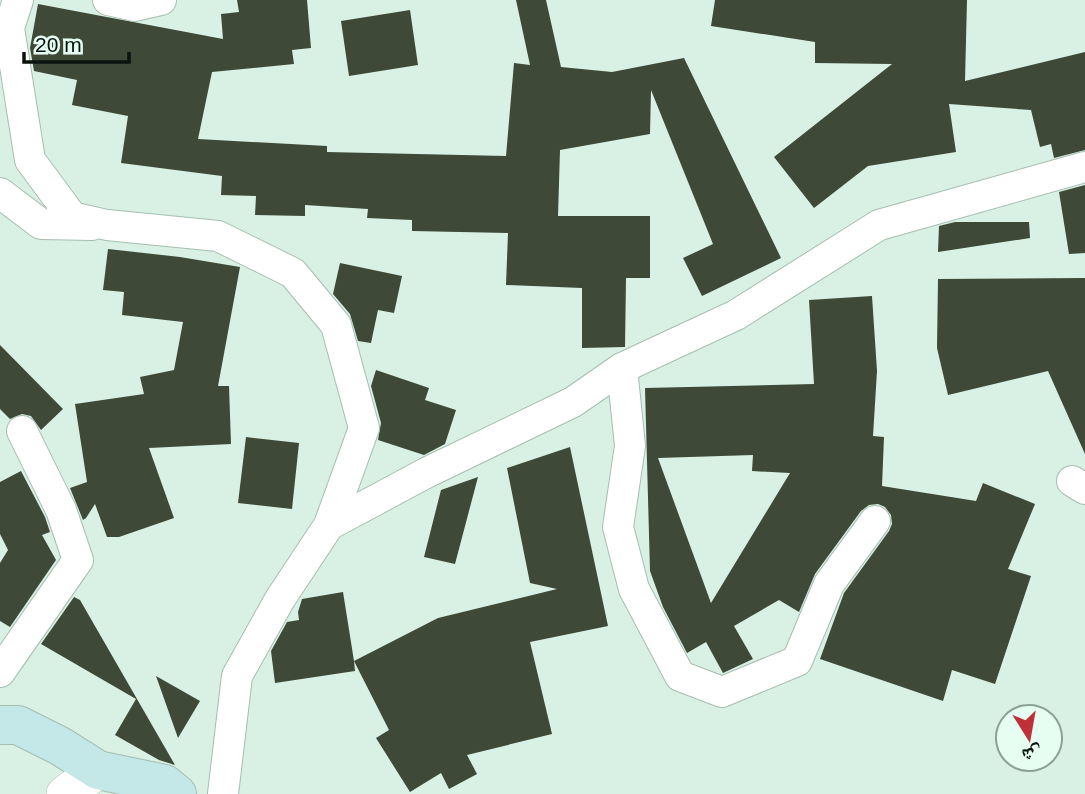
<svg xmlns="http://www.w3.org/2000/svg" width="1085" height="794" viewBox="0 0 1085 794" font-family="Helvetica,'Noto Naskh Arabic',sans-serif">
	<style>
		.building { fill: #3e4938; fill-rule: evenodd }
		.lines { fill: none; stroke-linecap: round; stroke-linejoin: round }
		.minor-casing { stroke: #a6beb1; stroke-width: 32 }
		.tertiary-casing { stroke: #a6beb1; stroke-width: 38 }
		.secondary-casing { stroke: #a6beb1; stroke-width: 40 }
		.minor { stroke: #fff; stroke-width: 30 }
		.tertiary { stroke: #fff; stroke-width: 37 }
		.secondary { stroke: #c3e8e7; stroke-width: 38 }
	</style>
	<rect width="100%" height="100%" fill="#d8f1e4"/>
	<path class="building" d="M237 0H307L311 48 292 50 294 64 212 72 198 139 327 146V152L506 156 514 63 530 65 516 0H546L561 67 612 72 684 58 781 258 702 296 683 258 713 244 651 90 650 134 560 150 558 216H650V278H626L625 347 582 348V288L506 285 508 233 412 231V220L367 218 368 209 305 205V216L255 215 256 196 221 195 222 176 121 163 128 116 72 105 77 80 34 71 30 48 38 4 223 39 221 14 239 12Z
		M715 0H967L965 81 1085 52V150L1054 158 1051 144 1040 147 1031 110 949 104 956 152 868 166 814 208 774 157 892 64 815 63V42L711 26Z
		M410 10 418 65 349 76 341 21Z
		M1085 185V253L1069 254 1059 192Z
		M955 222H1029L1030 238 938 252 939 226Z
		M108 249 180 257 240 267 218 386H229L231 444 149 448 174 518 119 537H107L95 504 86 518 83 520 70 488 87 482 75 404 144 394 140 377 174 370 183 322 122 315 124 292 103 290Z
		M340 263 402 276 394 313 378 310 371 343 358 341 350 314 333 294Z
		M1085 278V454L1048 371 948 395 937 348 938 279Z
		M872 296 877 371 873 436 884 437 882 486 976 501 983 483 1035 504 1008 569 1031 576 995 684 952 670 943 701 820 659 844 593 889 531 892 524 891 515 885 507 878 504 869 505 861 511 815 574 799 612 779 600 734 626 753 659 723 673 706 642 687 653 663 607 650 571 645 388 814 384 809 300ZM753 455 752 471 790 473 711 603 658 458Z
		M0 345 63 409 41 430 31 416 22 414 10 419 0 409Z
		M376 370 429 388 425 400 456 410 445 444 424 455 378 440 381 423 371 386Z
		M246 437 299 443 292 509 238 503Z
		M570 447 608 626 530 642 552 734 467 755 477 774 449 789 441 773 410 792 376 738 389 730 354 661 355 671 275 683 271 651 287 622 299 620 298 612 302 599 343 592 354 661 438 618 557 589 530 583 507 468Z
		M21 471 45 517 50 532 42 535 56 560 10 627 0 621V563L8 550 0 534V482Z
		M478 477 455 564 424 557 441 490Z
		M74 597 80 600 175 765 159 760 115 735 136 699 41 644Z
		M156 676 200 701 178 738Z"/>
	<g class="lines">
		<defs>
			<path id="minor" d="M18 0 9 28 30 160 72 217 107 225 218 236 293 273 336 325 364 428 329 525
				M108 0 135 6 161 0
				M0 193 41 224 92 225
				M622 368 630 446 618 527 634 589 680 676 722 692 797 661 829 584 875 521
				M1072 481 1085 489
				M0 672 78 560 61 510 22 431
				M223 794 237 676 280 599 329 525 426 473 573 402 622 368 736 315 879 225 1085 167"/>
			<path id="tertiary" d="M65 794 98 770"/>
			<path id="secondary" d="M0 725H18L60 746 98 770 165 784 177 794"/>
		</defs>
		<use href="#minor" class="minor-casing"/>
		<use href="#tertiary" class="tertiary-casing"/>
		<use href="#secondary" class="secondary-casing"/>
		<use href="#minor" class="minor"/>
		<use href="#tertiary" class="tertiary"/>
		<use href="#secondary" class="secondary"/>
	</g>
	<g transform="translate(1029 738) rotate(169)"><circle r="33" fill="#e5fef1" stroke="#8da096" stroke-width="2"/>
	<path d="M0-5L12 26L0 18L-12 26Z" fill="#c03038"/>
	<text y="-10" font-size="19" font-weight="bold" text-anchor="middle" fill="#0a130e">ش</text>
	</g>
	<path d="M24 52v10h105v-10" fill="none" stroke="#0a130e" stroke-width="3.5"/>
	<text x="35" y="52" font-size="21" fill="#0a130e" stroke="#e5fef1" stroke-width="5" paint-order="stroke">20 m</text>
</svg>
